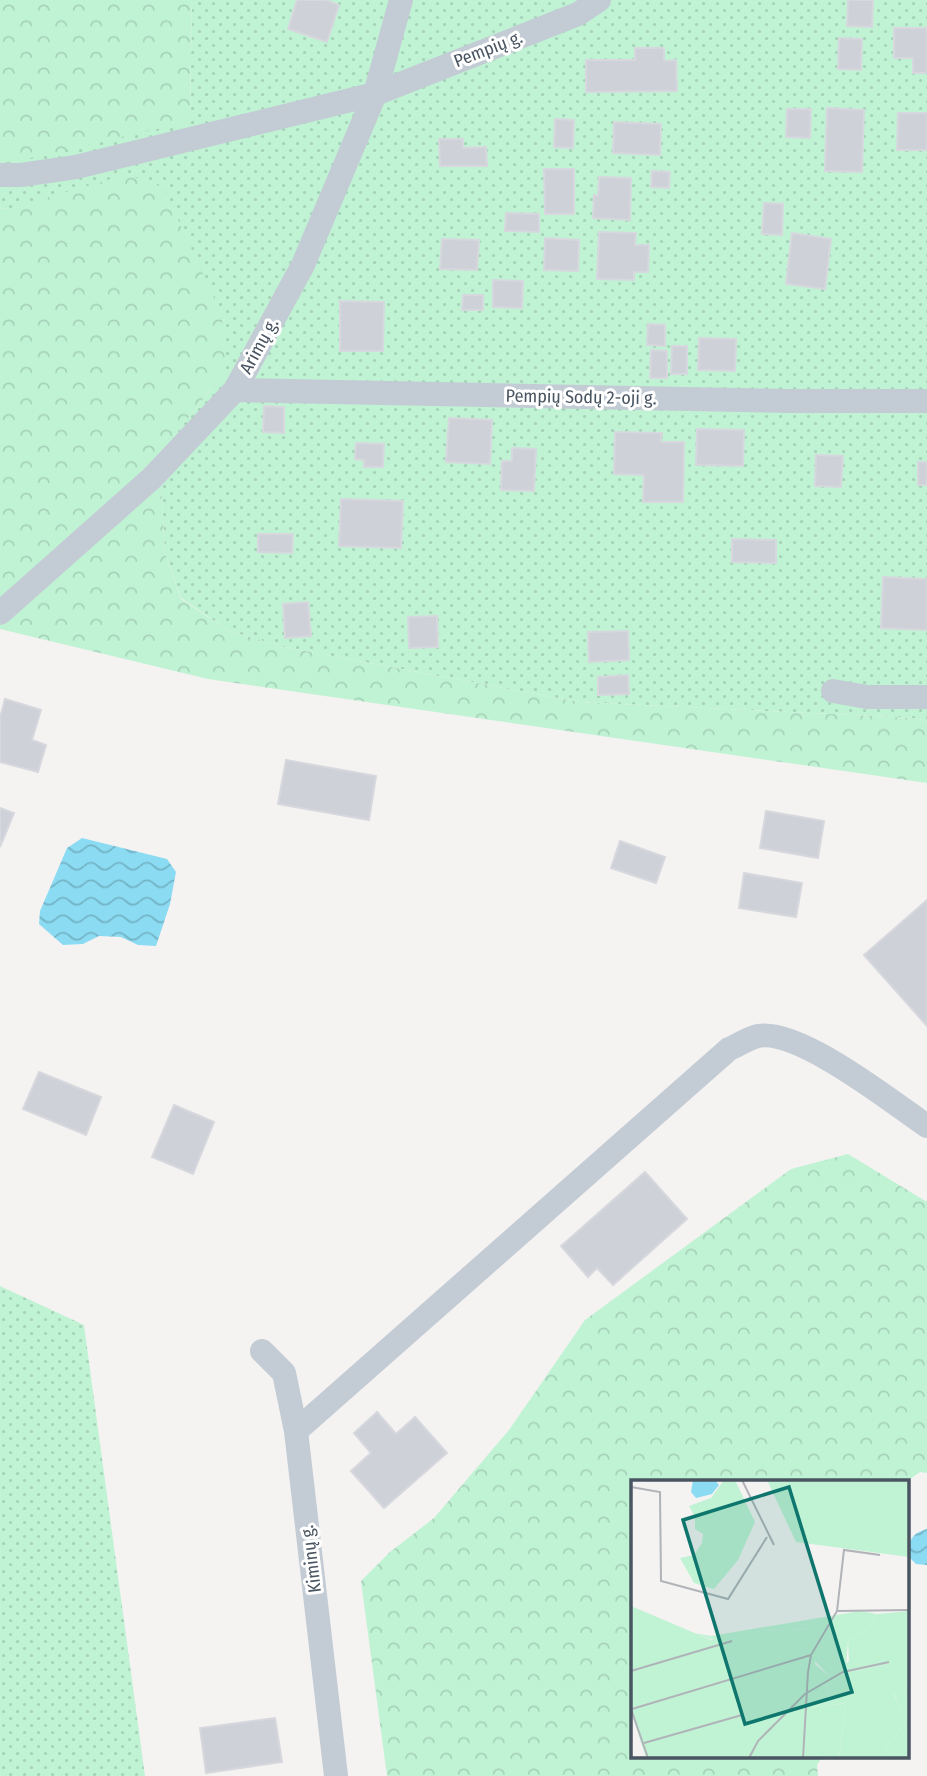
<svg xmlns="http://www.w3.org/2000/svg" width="927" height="1776" viewBox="0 0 927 1776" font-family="'Fira Sans Condensed',sans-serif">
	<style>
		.green { fill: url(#green-dots) }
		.forest { fill: url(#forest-crowns) }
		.water { fill: url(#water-waves) }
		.building { fill: #ced1d7; stroke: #d6d8de; stroke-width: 2 }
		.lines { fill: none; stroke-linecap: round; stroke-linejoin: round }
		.street { stroke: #c3ccd4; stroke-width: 24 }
		.labels { text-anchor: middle; stroke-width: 6; stroke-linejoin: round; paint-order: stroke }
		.street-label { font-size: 18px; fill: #495561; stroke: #fff }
		.inset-road { fill: none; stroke: #b0b3b8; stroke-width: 2 }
		.view { fill: #0f766e; fill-opacity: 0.15; stroke: #0f766e; stroke-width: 3.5 }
		.inset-edge { fill: none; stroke: #495561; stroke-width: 3.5 }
	</style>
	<defs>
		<pattern id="green-dots" width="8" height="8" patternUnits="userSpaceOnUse" patternTransform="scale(1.75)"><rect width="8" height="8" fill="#c0f3d4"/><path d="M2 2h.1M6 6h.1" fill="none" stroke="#a6d2b9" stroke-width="1.8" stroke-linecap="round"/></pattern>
		<pattern id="forest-crowns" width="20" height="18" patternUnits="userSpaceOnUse" patternTransform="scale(1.75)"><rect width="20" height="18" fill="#c0f3d4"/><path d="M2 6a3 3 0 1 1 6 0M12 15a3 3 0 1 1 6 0" fill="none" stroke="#a6d2b9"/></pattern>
		<pattern id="water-waves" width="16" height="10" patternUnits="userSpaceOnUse" patternTransform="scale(1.75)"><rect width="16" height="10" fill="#8bdbf2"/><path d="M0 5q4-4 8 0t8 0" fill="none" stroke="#74b4c7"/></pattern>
	</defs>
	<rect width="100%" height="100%" fill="#f5f2f2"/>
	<path class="green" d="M192 0H927V721L914 718 579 702 284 647 229 631 181 598 165 553 159 455 222 375 12 208 0 209V165L190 115Z
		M0 1286 84 1325 145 1776H0Z"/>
	<path class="forest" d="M0 0H192L190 116 183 123 0 165Z
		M121 176 146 179 164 189 221 313 226 347 222 375 159 455 165 553 181 599 229 631 284 647 579 702 914 718 927 721V783L208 679 0 629V209L12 208Z
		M848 1154 927 1202V1473L920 1472 906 1482H633V1757H822L817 1765 818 1776H387L361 1581 390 1552 434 1518 509 1430 585 1320 791 1169Z"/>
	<path class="water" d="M82 838 167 859 176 872 170 904 156 946 138 945 121 937 99 936 83 944 63 945 39 924 40 911 67 848Z
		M927 1529V1565L916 1564 908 1556C908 1541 912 1533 927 1529Z"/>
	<path class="building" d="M297 0H326L339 5 327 42 288 29Z
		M848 0H873L872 27 847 26Z
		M894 28H927V73H913V58H894Z
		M839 38 862 39 861 70 838 69Z
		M635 48H664V61L676 60 677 91 586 92V60H635Z
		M827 108 864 110 862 172 825 171Z
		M787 109H811L810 138 786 137Z
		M898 113H927V150H897Z
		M555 119 574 120 573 148 554 147Z
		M614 122 661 124 660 155 613 153Z
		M439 139H463V148L486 147 487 166H440Z
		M544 169H574V214H545Z
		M652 171 670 172 669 188 651 187Z
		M599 177 631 178 630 220 593 218 594 195 598 196Z
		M764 203 783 204 782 235 762 234Z
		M506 213 539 214V232L505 231Z
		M599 232 636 233 635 245H649L648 272H634V280L597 279Z
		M792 233 831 239 825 289 786 284Z
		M545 238 579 240 578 271 544 270Z
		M442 239 479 240 477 270 440 269Z
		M493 280 523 281 522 308 493 307Z
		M463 295H483V310H462Z
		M340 301 384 302 383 351H340Z
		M648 324 665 325V346L647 345Z
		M699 338 736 339 735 371 698 370Z
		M672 346H687V374H671Z
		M651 350 667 351V378H650Z
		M264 406 284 407V433L263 432Z
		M449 418 492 420 490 464 446 462Z
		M697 429 744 430 743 466 696 465Z
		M615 432 662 433 661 442H684L683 502H643L644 475 614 474Z
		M356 443 384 444 383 467H364V460L355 459Z
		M512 448 536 449 534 491 501 490 502 461H512Z
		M816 455 843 456 841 487 815 486Z
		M918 462H927V485H918Z
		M341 499 403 501 401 548 339 546Z
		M258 534H293L292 553 258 552Z
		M732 539 776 540V563L732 562Z
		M883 577 927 579V630L881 628Z
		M308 602 311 636 285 638 283 604Z
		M437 616 438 647 409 648 408 617Z
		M628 631 629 660 589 662 588 632Z
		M628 675 629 694 598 695V677Z
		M5 699 41 710 32 740 46 745 38 772 0 762V718Z
		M286 760 376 776 369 820 278 804Z
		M0 808 14 813 0 847Z
		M766 811 824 821 818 858 760 848Z
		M620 841 665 857 656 883 611 868Z
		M744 873 802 883 796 917 739 908Z
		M927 900V1026L864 955Z
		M39 1072 101 1097 86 1135 23 1109Z
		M174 1105 214 1122 193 1174 152 1157Z
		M645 1172 687 1219 613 1285 597 1268 588 1277 561 1246Z
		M377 1412 396 1434 415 1417 447 1453 384 1508 351 1471 371 1453 354 1433Z
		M275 1718 282 1762 206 1773 200 1728Z"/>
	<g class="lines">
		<path class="street" d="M0 175H21L76 167 375 94 578 14 599 0
			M235 390 790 401H927
			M0 613 152 478 235 390 303 265 375 94 401 0
			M833 691 867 697H927
			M262 1351 284 1373 296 1431 336 1776
			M296 1431 729 1049C738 1045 749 1038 758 1036 799 1028 893 1103 927 1126"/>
	</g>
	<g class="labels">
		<g class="street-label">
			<text transform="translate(488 49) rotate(-21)" y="6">Pempių g.</text>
			<text transform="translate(259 346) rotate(-61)" y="6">Arimų g.</text>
			<text transform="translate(581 397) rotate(1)" y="6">Pempių Sodų 2-oji g.</text>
			<text transform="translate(311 1559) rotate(-97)" y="6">Kiminų g.</text>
		</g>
	</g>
	<g transform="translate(631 1480)">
		<rect width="278" height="278" fill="#f5f2f2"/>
		<path d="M136 0H278V77L165 62ZM0 126 80 160 129 151 179 149 187 165 184 184 198 196 218 181 217 161 235 150 246 134 278 131V228H269L263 213 277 207 254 185 213 193 195 205 199 221 178 228 215 223 208 278H15L0 231ZM278 238V278H274L255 268Z" fill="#c0f3d4"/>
		<path d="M93 0H104L124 42 107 80 83 109 63 103 49 78 63 75 71 63 72 54 64 49V37L58 26 80 18ZM229 131 246 134 235 150 217 161 215 187 198 196 183 180 186 165 179 149 129 151 85 161 63 153 80 156ZM254 185 278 206 263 214 269 228H278V238L255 268 274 278H208L215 223 178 228 199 221 195 205 213 193Z" fill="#c0f3d4"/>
		<path d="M62 0H84L88 5 81 14 65 18 60 12Z" fill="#8bdbf2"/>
		<path class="inset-road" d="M111 0 143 65M0 7 29 12 30 101 97 119 136 57M206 131 279 130M0 191 101 161M0 229 17 278M1 229 180 175M13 263 111 235M118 278 127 261 174 214 212 192 258 182M172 278 177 192 180 175 206 131 213 70 249 75"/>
		<path class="view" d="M158 7 221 212 114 244 52 40Z"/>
		<rect width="278" height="278" class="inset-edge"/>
	</g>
</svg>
